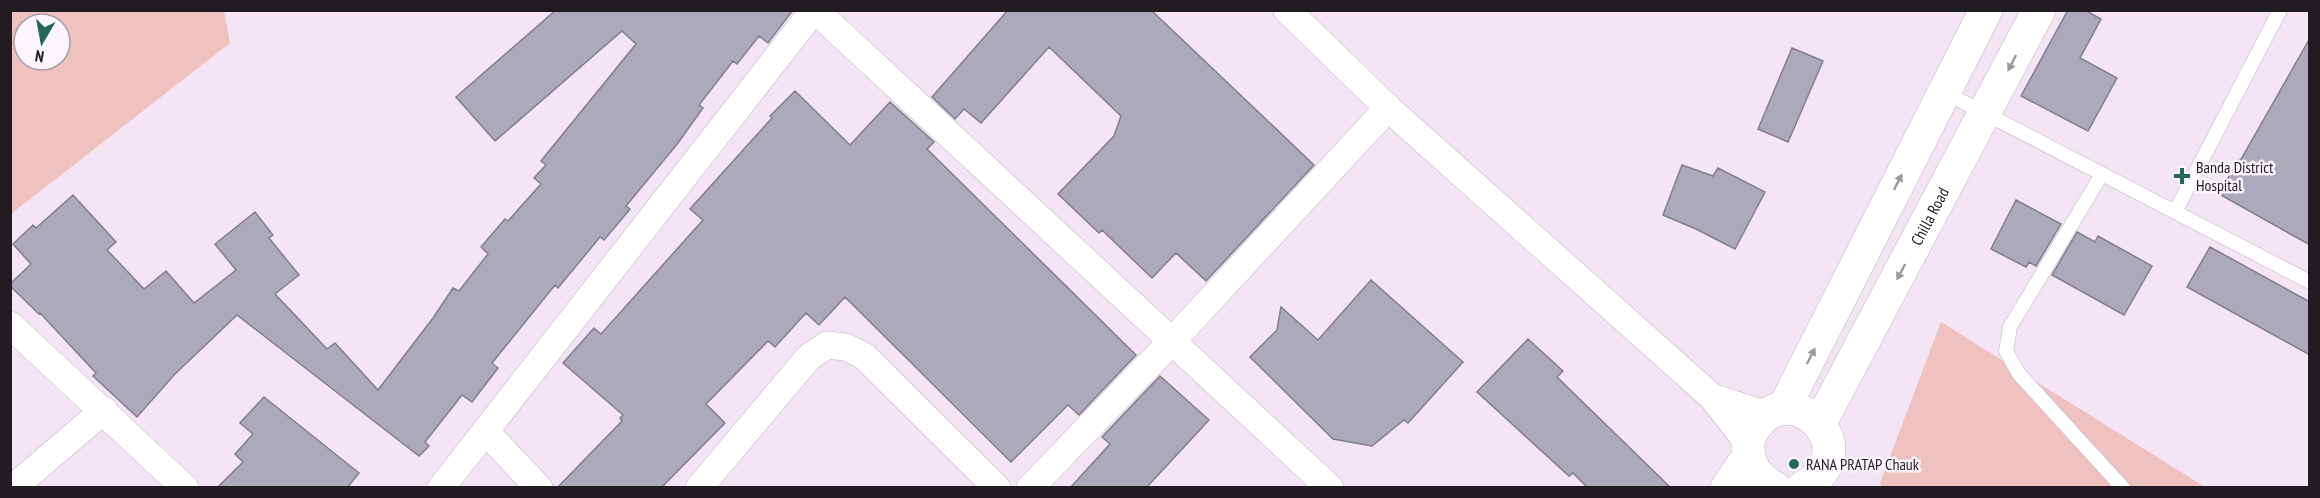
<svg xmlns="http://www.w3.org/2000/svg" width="2320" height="498" viewBox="0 0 2320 498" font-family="'PT Sans Narrow',sans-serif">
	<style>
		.green { fill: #f0c2bf; fill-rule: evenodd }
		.building { fill: #aca9ba; stroke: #817e8e; stroke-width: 1.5 }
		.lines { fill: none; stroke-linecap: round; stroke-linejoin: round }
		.lane-casing { stroke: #c1b3c2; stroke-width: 15 }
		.street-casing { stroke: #c1b3c2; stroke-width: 28 }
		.secondary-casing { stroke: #c1b3c2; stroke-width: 34 }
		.lane { stroke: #fff; stroke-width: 14 }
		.street { stroke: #fff; stroke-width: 27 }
		.secondary { stroke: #fff; stroke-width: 33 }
		.oneway { fill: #9b999b }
		.poi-dot { fill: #24685a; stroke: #fdf5fe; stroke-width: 2 }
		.labels { text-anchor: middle; stroke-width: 5; stroke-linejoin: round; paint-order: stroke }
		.poi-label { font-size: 16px; fill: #211c21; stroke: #fdf5fe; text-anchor: start }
		.street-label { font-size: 16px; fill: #211c21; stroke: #fdf5fe }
	</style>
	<rect width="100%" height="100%" fill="#f3e5f4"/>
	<path class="green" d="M11 10 224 11 230 43 11 214ZM24 24H60V60H24Z
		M1941 322 2205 487 1882 488 1880 483Z"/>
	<path class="building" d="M556 10H793L768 43 759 36 737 64 733 61 699 105 703 108 678 143 626 206 630 209 604 240 600 237 558 288 555 285 492 363 498 368 472 402 462 395 425 442 429 446 419 456 237 315 175 374 137 417 93 376 96 373 40 313 39 314 10 286V284L31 264 13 244 33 225 36 228 73 195 116 242 107 250 144 289 166 271 194 303 236 270 215 244 255 212 273 235 269 238 299 275 275 294 327 349 335 343 378 390 433 318 453 288 459 291 488 254 481 247 505 219 508 221 541 184 534 178 546 165 541 161 636 44 622 31 495 141 456 97Z
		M1008 10H1151L1314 165 1206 281 1176 253 1152 278 1102 230 1099 233 1058 194 1114 136 1121 116 1049 47 981 123 964 109 955 119 932 97Z
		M2068 10H2085L2101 19 2080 58 2117 78 2088 131 2021 96Z
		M2310 38V245L2219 194 2238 160 2240 161Z
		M1792 48 1823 61 1788 142 1758 129Z
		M795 91 850 145 890 102 934 142 927 149 1136 355 1079 415 1068 405 1011 462 845 297 819 325 806 313 775 347 768 341 706 404 725 423 661 488H557L622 421 620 418 623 415 563 363 594 328 601 334 703 220 690 209 772 118 770 116Z
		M1682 165 1713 176 1718 168 1765 192 1735 249 1696 229 1663 215Z
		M2016 200 2061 224 2036 266 2029 262 2026 267 1991 249Z
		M2077 232 2095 242 2098 236 2152 266 2124 315 2052 275Z
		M2210 247 2310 302V355L2187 287Z
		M1371 280 1463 362 1408 423 1404 420 1372 446 1333 439 1250 357 1277 330 1281 307 1318 340Z
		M1528 339 1563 371 1557 377 1671 488H1588L1573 473 1569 476 1477 392Z
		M1160 376 1209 420 1146 488H1070L1110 444 1102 437Z
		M264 397 359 473 347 488H217L243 462 235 454 253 434 240 423Z"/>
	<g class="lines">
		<defs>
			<path id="lane" d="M1944 92 2310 282
				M2102 174 2010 327 2006 351 2019 374 2123 488
				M2175 212 2280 10"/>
			<path id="street" d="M815 10 1330 488
				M1287 10 1388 108 1712 397
				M10 325 185 488
				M485 431 539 488
				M1748 443 1712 397 1767 415
				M13 488 104 410
				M441 488 814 10
				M699 488 809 357 827 345 846 347 864 356 997 488
				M1030 488 1173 340 1388 108"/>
			<g id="secondary">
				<path d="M1784 408 1986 10"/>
				<path id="s1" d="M1820 423 2039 10"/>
				<path d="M1727 488 1748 457"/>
				<path d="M1775 488C1758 479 1749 468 1748 448 1747 438 1752 430 1758 423 1794 377 1869 450 1802 488"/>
			</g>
		</defs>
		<use href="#lane" class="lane-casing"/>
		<use href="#street" class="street-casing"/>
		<use href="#secondary" class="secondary-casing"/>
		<use href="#lane" class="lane"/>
		<use href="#street" class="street"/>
		<use href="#secondary" class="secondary"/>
	</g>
	<defs><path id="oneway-solid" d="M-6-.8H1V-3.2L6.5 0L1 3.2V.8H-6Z" transform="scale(1.5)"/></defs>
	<g class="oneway">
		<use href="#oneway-solid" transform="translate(2012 63) rotate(117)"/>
		<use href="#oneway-solid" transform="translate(1898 182) rotate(-63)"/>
		<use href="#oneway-solid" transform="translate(1901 272) rotate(118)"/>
		<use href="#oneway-solid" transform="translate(1811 356) rotate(-63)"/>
	</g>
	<g class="poi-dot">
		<path d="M2179 167h6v6h6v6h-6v6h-6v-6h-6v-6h6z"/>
		<circle cx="1794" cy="464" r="6"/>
	</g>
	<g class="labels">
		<g class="poi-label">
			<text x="2196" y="173">Banda District<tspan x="2196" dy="18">Hospital</tspan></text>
			<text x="1806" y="470">RANA PRATAP Chauk</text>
		</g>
		<g class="street-label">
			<text dy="6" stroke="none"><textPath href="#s1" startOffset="234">Chilla Road</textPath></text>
		</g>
	</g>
	<rect width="2320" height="498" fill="none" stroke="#211c21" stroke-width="24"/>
	<g transform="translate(42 42) rotate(190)"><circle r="28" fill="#fdf5fe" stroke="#a59ea6" stroke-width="1.5"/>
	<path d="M0-4.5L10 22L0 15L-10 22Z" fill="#24685a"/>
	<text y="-9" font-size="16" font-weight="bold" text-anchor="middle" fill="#211c21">N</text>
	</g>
</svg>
